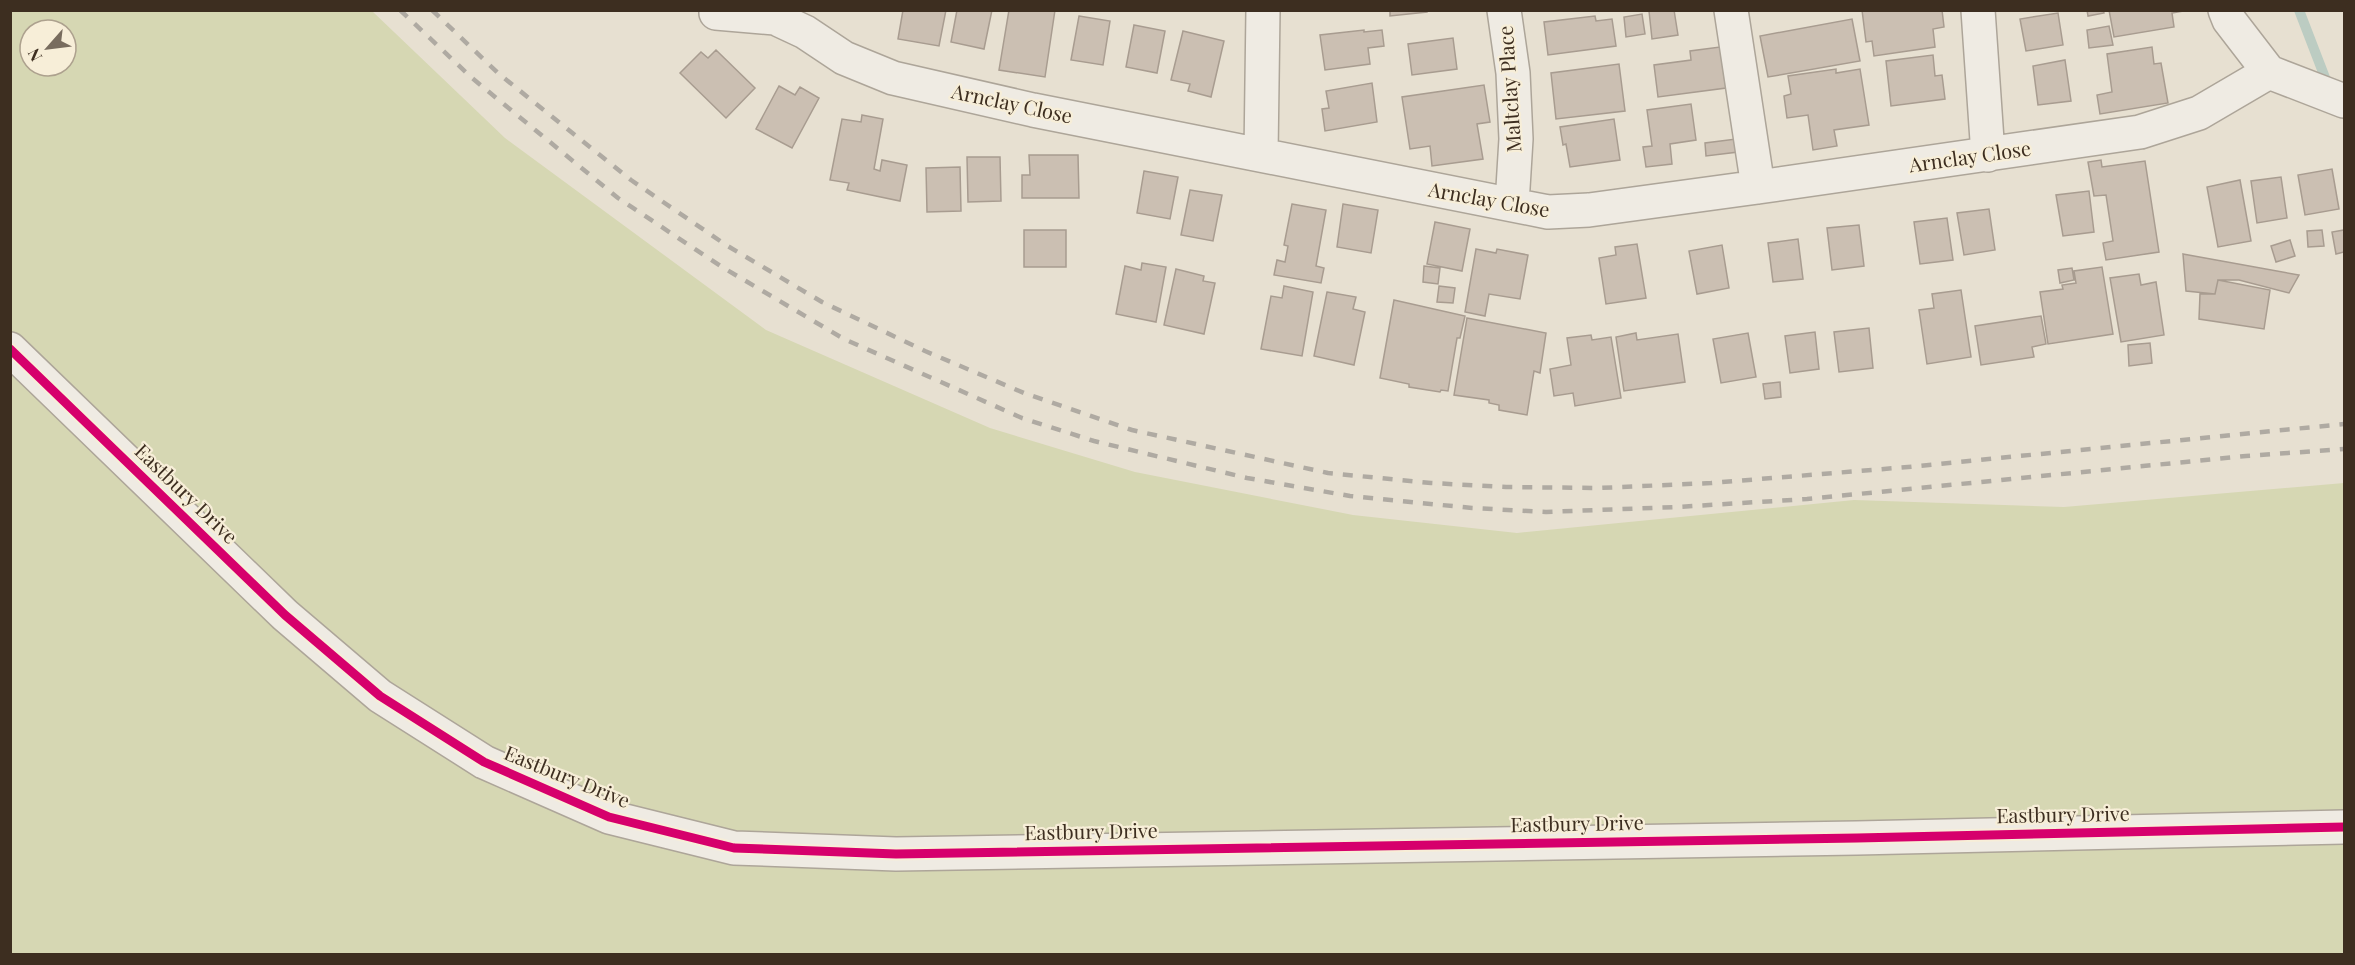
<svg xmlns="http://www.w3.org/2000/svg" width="2355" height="965" viewBox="0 0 2355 965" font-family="'Playfair Display',serif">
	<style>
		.green { fill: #d6d7b3; fill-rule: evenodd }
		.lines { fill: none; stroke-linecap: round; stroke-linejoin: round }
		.stream { stroke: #bcccc2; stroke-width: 10 }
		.building { fill: #cbbfb2; stroke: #a89c90; stroke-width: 1.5 }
		.minor-casing { stroke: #ada599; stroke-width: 36 }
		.minor { stroke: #efebe3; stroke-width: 33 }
		.rail { stroke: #afaaa2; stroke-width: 4.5; stroke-dasharray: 10 10; stroke-linecap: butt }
		.cycleway-casing { stroke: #f7eed8; stroke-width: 13 }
		.cycleway { stroke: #d6006c; stroke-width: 9 }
		.labels { text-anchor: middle; stroke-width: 4.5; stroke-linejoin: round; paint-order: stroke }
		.street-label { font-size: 20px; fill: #3d2e20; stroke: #f7eed8 }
	</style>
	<rect width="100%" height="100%" fill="#e7e0d1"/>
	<path class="green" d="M10 11H372L505 138 766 330 990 428 1135 472 1353 515 1517 533 1854 500 2064 507 2344 483V954H11ZM30 30H66V66H30Z"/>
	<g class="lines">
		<path class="stream" d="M2299 10 2329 88"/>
	</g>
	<path class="building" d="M903 10H946L939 46 898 39Z
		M957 10H992L984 49 951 42Z
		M1009 10H1055L1045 77 999 70Z
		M1390 10H1427V12L1390 16Z
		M1674 10 1678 35 1652 39 1649 11Z
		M1862 10H1942L1944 27 1933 29 1935 47 1874 56 1872 41 1866 42Z
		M2087 10H2103L2104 13 2088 16Z
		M2109 10H2189L2172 13 2174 27 2114 37Z
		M2058 13 2063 45 2026 51 2020 19Z
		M1642 14 1645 34 1626 37 1624 17Z
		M1079 16 1110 21 1103 65 1071 60Z
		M1595 16 1596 21 1612 19 1616 46 1548 55 1544 22Z
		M1852 19 1860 61 1768 77 1760 36Z
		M1134 25 1165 31 1157 73 1126 67Z
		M2109 26 2113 45 2089 48 2087 30Z
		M1364 30V32L1382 30 1384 46 1368 48 1370 64 1325 70 1320 35Z
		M1183 31 1224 41 1211 97 1188 91 1190 84 1171 80Z
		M1453 38 1457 69 1412 75 1408 44Z
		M1720 47 1726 88 1658 97 1654 65 1691 60 1690 51Z
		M2152 47 2154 64 2161 63 2168 103 2100 114 2097 95 2112 92 2107 54Z
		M716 50 755 88 726 118 680 73 701 52 708 58Z
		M1933 55 1935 76 1942 75 1945 99 1891 106 1886 61Z
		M2065 60 2071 101 2038 105 2033 66Z
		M1619 64 1625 111 1556 119 1551 73Z
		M1836 69V73L1860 69 1869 125 1834 130 1837 146 1813 150 1808 115 1787 118 1784 96 1791 94 1788 76Z
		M1372 83 1377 122 1325 131 1322 109 1329 108 1326 91Z
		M1484 85 1490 122 1477 124 1483 159 1432 166 1430 146 1410 149 1402 97Z
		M779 86 795 95 800 87 819 98 792 148 756 129Z
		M1691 104 1696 140 1670 144 1672 164 1646 167 1643 147 1652 146 1647 110Z
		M862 115 883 119 874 169 880 171 882 160 907 165 900 201 847 190 849 183 830 180 842 119 861 122Z
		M1614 119 1620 160 1570 167 1566 144 1563 145 1560 127Z
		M1736 139 1738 152 1706 156 1705 143Z
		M1029 155H1078L1079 198H1022V175H1030Z
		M967 157H1000L1001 201 968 202Z
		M2101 160 2102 167 2145 161 2159 252 2106 260 2103 243 2113 241 2106 195 2094 196 2088 162Z
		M960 167 961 211 927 212 926 168Z
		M2332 169 2339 209 2305 215 2298 175Z
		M1144 171 1178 177 1170 219 1137 213Z
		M2281 177 2287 218 2257 223 2251 181Z
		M2240 180 2251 241 2218 247 2207 187Z
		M1190 190 1222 195 1213 241 1181 235Z
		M2089 191 2094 232 2063 236 2056 195Z
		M1292 204 1326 210 1316 266 1324 268 1321 283 1274 275 1277 260 1285 262 1288 246 1284 245Z
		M1343 204 1378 210 1371 253 1337 247Z
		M1989 209 1995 250 1964 255 1957 213Z
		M1947 218 1953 260 1920 264 1914 222Z
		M1435 222 1470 229 1462 271 1427 264Z
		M1859 225 1864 266 1832 270 1827 228Z
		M1024 230H1066V267H1024Z
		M2322 230 2324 246 2308 247 2307 231Z
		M2344 230V252L2336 254 2332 232Z
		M1798 239 1803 279 1773 282 1768 243Z
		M2290 240 2295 256 2276 262 2271 246Z
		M1637 244 1646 298 1606 304 1599 258 1616 255 1615 247Z
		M1722 245 1729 288 1697 294 1689 251Z
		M1476 249 1496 253 1497 249 1528 255 1520 299 1489 294 1485 316 1465 312Z
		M2183 254 2299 275 2289 293 2239 280H2218L2215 294 2186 291Z
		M1142 263 1166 267 1156 322 1116 314 1125 266 1141 270Z
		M1424 266 1440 268 1438 284 1423 282Z
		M2102 267 2113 334 2048 344 2040 292 2063 289 2062 285 2076 283 2074 271Z
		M2072 268 2074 280 2060 283 2058 270Z
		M1176 269 1204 276 1203 281 1215 283 1204 334 1164 325Z
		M2139 274 2141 285 2156 282 2164 335 2121 342 2110 278Z
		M2218 280 2270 290 2264 329 2199 319 2200 294H2215Z
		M1284 286 1313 292 1302 356 1261 349 1271 296 1282 298Z
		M1439 286 1455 288 1453 303 1437 302Z
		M1961 290 1971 357 1927 364 1919 310 1934 308 1932 294Z
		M1327 292 1356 297 1353 309 1365 312 1354 365 1314 356Z
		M1394 300 1465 316 1460 338H1457L1448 391 1441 390 1440 392 1409 387V384L1380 378Z
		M2041 316 2046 344 2032 347 2034 357 1981 365 1975 326Z
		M1467 318 1546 333 1540 373 1534 371 1527 415 1499 410V405L1489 403V400L1454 395Z
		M1869 328 1873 368 1839 372 1834 332Z
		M1815 332 1819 369 1790 373 1785 336Z
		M1636 333 1637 340 1678 334 1685 382 1624 391 1616 337Z
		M1748 333 1756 377 1721 383 1713 339Z
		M1591 335 1592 340 1611 337 1621 398 1575 406 1573 393 1554 396 1550 369 1571 365 1567 338Z
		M2150 343 2152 363 2129 366 2128 345Z
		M1780 382 1781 397 1765 399 1763 384Z"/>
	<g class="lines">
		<defs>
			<path id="minor" d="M1504 10 1513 73 1516 139 1512 204
				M1731 10 1758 187
				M1978 10 1988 155
				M2225 10 2229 20 2269 72 2344 101
				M716 13 775 18 805 32 844 58 893 78 1033 110 1548 212 1589 210 1758 187 2140 132 2199 113 2269 72
				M1261 154 1263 10
				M10 349 285 615 380 696 484 762 609 817 734 848 896 854 1857 838 2344 827"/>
		</defs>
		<use href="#minor" class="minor-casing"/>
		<use href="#minor" class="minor"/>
		<path class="rail" d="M400 10 472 78 618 198 722 267 844 339 1022 418 1094 441 1247 478 1350 496 1472 508 1546 512 1677 507 1807 499 2246 456 2344 449
			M432 10 499 74 631 180 726 245 822 302 925 351 1024 393 1132 430 1328 473 1431 483 1506 487 1599 488 1711 483 1908 467 2344 424"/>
		<defs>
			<path id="cycleway" d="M10 349 285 615 380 696 484 762 609 817 734 848 896 854 1857 838 2344 827"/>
		</defs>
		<use href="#cycleway" class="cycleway-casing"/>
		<use href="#cycleway" class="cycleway"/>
	</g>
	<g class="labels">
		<g class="street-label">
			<text transform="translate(1510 89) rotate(-94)" y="7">Maltclay Place</text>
			<text transform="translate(1012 104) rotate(12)" y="7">Arnclay Close</text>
			<text transform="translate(1970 157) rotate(-8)" y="7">Arnclay Close</text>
			<text transform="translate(1489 200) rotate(10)" y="7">Arnclay Close</text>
			<text transform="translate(186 494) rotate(44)" y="7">Eastbury Drive</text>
			<text transform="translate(567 777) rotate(22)" y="7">Eastbury Drive</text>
			<text transform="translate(2063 815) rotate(-1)" y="7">Eastbury Drive</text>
			<text transform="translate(1577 824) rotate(-1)" y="7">Eastbury Drive</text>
			<text transform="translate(1091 832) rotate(-1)" y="7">Eastbury Drive</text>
		</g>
	</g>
	<rect width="2355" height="965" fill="none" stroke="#3d2e20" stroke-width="24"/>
	<g transform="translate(48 48) rotate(242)"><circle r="28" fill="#f7eed8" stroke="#ada18e" stroke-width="1.5"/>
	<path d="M0-4.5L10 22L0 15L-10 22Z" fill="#786c5e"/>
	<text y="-9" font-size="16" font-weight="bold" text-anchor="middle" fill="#3d2e20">N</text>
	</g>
</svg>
